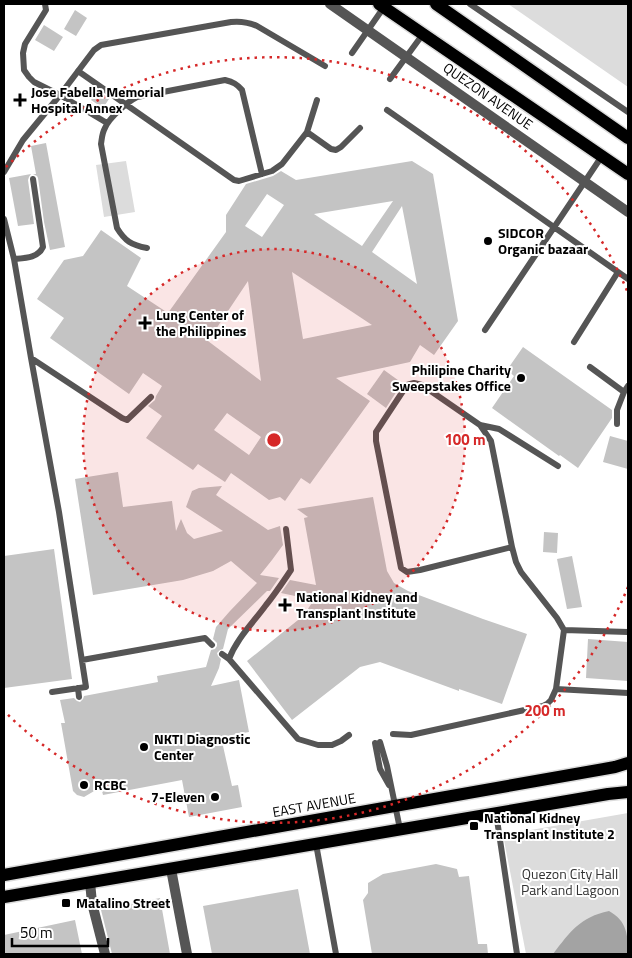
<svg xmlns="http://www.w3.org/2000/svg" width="632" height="958" viewBox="0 0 632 958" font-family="'Titillium Web',sans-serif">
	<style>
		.green { fill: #dcdcdc }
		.water { fill: #a3a3a3 }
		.building { fill: #c4c4c4; fill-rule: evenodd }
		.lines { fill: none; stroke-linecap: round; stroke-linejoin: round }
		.primary-casing { stroke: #dbdbdb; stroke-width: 15 }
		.service { stroke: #555; stroke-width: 6 }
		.minor { stroke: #555; stroke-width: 10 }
		.tertiary { stroke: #555; stroke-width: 10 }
		.primary { stroke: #000; stroke-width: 12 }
		.ring { fill: none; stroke: #d62828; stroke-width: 2.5; stroke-dasharray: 2.5 5 }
		.poi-dot { fill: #000; stroke: #fff; stroke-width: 2 }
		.labels { text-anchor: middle; stroke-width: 4; stroke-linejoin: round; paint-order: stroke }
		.poi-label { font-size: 14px; font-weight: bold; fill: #000; stroke: #fff; text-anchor: start }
		.street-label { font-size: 14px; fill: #000; stroke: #fff }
		.park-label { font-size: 14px; fill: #333; stroke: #fff }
		.centre { fill: #d62828; stroke: #fff; stroke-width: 2.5 }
		.ring-label { font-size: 15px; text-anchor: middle; font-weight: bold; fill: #d62828; stroke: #fff; stroke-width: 4; stroke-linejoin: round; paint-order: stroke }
	</style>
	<rect width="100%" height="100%" fill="#fff"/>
	<path class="green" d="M508 4H628V87L514 8Z
		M126 161 135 212 104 217 96 165Z
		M628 813V954H526L503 835Z"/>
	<path class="water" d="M609 911C627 921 628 935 628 954H553C570 932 580 917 609 911Z"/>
	<path class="building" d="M75 10 87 18 76 36 64 29Z
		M44 25 63 37 54 51 35 40Z
		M98 91 109 99 103 108 91 100Z
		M46 143 65 247 50 250 44 222 38 178 37 176 33 174H36L31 146Z
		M412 161 433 174 458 321 434 355 420 345 410 362 336 378 370 401 310 484 301 478 285 501 280 497 269 500 231 473 225 482 198 464 193 470 146 438 162 416 148 406 155 400 156 396 162 386 143 373 129 394 50 338 64 318 37 299 64 260 83 256 101 230 141 258 127 286 168 313 226 232V215L246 184 273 176 281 171 296 180ZM267 194 284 205 262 237 245 226ZM393 201 362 246 314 214ZM402 206 417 284 372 252ZM292 272 372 325 303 339ZM248 281 261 381 208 341ZM227 413 261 437 249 455 214 430Z
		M31 174 29 177 28 180 34 224 18 226 9 178Z
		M523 347 612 410V418L578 468 560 455 559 456 492 408 514 376 507 370Z
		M384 370 402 383 386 408 367 394Z
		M610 436 628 441V469L603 462Z
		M118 472 123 507 172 501 176 531 181 519 187 533 194 539 223 531 186 507 192 491 199 488 222 486 216 495 268 530 280 526 283 545 272 560 260 575 279 578 270 591H267L228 629 223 649 220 650 217 653 218 656 221 659 219 668 211 686 239 680 249 732 221 737 232 786 238 785 242 807 189 817 182 780 103 795 101 787 84 797 77 795 73 791 61 723H65L60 700 74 698 77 701 80 702 83 699 84 696 158 682 157 676 206 667 211 650 215 649 217 646V643L213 639 216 627 230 611 257 583 231 561 213 571 183 580 93 595 75 479Z
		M373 497 387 571 394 583 408 591 483 619 527 634 502 704 459 689V691L380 662 360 667 292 720 247 661 303 616 314 600 281 593 290 580 316 585 304 518 308 517 297 509Z
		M544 532 558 533 557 553 543 552Z
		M54 549 72 679 4 688V556Z
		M572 556 582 607 567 609 557 559Z
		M588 639 628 642V681L586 678Z
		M436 864 457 869 459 877 469 876 478 944H487L488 954H372L363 900 368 893V883L383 874Z
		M298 889 310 954H212L203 906Z
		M160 898 170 954H112L101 910Z
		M75 920 82 954H4V935Z"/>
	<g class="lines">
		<defs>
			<path id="primary" d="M379 4 628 174
				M436 4 628 138
				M4 875 615 767 628 763
				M4 897 608 794 628 792"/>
		</defs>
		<use href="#primary" class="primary-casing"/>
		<path class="service" d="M45 4 46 10 25 44 23 53 24 70 29 77 34 82 60 95 107 123
			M470 4 628 112
			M352 53 384 7
			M78 71 234 180 239 181 262 174 272 171 282 164 307 132
			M390 79 423 34
			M317 100 307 132 331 149 336 150 341 147 360 128
			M387 110 628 279
			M4 172 23 140 60 95 94 50 101 45 231 22C240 21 248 22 257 26L325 66
			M4 219 14 259 31 358 122 418 127 420 151 397
			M147 248C131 245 125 241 117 228L101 144C102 138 102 133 105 128 109 118 127 102 137 97L225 80C233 82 237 84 242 90L262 174
			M14 259C25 258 38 258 43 247L33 179
			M485 330 602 156
			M574 342 618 272
			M31 358 59 512 86 687 52 692
			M590 367 624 392
			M617 424V410L624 392 628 386
			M512 547 420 570 407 572 401 568 376 441V432L407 385 414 383 422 385 480 425 499 429 558 466
			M564 630 628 632
			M222 654 229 659 298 739 318 745H332L341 741 349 735
			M229 659C237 638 253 623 266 605 275 594 283 582 291 570L286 529
			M82 660 205 638 212 645
			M78 688 79 697
			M556 689 628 693
			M393 734 411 735 543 706 547 704 551 700 556 689 564 630 557 618 521 572 516 562 512 547 491 441 480 425
			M380 742 387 766 400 829
			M375 743 380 769 389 785
			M496 813 517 954
			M316 844 336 954"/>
		<path class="minor" d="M171 869 187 954
			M90 882 92 903 105 954"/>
		<path class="tertiary" d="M330 4 628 212"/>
		<use href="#primary" class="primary"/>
	</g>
	<circle cx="274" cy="440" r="191" fill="#d62828" fill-opacity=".12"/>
	<g class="ring">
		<circle cx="274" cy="440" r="191"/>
		<path d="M628 587A383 383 0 0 1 6 713M6 167A383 383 0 0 1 628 293"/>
	</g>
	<g class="poi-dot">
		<path d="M17.5 92.5h5v5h5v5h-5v5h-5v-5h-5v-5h5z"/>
		<circle cx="488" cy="241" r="5"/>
		<path d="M142.5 315.5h5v5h5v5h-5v5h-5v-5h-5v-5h5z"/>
		<circle cx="521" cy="378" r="5"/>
		<path d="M282.5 597.5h5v5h5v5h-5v5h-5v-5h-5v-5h5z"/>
		<circle cx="144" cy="747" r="5"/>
		<circle cx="84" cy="785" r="5"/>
		<circle cx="215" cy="797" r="5"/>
		<rect x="469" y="821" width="10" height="10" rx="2.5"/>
		<rect x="61" y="898" width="10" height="10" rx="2.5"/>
	</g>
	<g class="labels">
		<g class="poi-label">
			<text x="31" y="97">Jose Fabella Memorial<tspan x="31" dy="16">Hospital Annex</tspan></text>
			<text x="498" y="238">SIDCOR<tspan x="498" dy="16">Organic bazaar</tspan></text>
			<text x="156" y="320">Lung Center of<tspan x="156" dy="16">the Philippines</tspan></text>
			<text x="511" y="375" text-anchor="end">Philipine Charity<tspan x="511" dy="16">Sweepstakes Office</tspan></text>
			<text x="296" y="602">National Kidney and<tspan x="296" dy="16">Transplant Institute</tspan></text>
			<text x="154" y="744">NKTI Diagnostic<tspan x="154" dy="16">Center</tspan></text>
			<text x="94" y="790">RCBC</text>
			<text x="205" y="802" text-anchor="end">7-Eleven</text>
			<text x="484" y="823">National Kidney<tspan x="484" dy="16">Transplant Institute 2</tspan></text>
			<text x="76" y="908">Matalino Street</text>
		</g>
		<g class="street-label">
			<text transform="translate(488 96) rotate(35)" y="5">QUEZON AVENUE</text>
			<text transform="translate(314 805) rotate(-10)" y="5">EAST AVENUE</text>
		</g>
		<g class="park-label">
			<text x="570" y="879">Quezon City Hall<tspan x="570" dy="16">Park and Lagoon</tspan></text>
		</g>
	</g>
	<circle cx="274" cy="440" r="8" class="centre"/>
	<g class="ring-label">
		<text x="465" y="445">100 m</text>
		<text x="545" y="716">200 m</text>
	</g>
	<rect width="632" height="958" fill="none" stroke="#000000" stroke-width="10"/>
	<path d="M12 938v8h96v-8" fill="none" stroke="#000000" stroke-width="2.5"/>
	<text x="20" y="938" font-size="15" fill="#000000" stroke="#ffffff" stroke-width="4" paint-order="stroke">50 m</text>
</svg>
